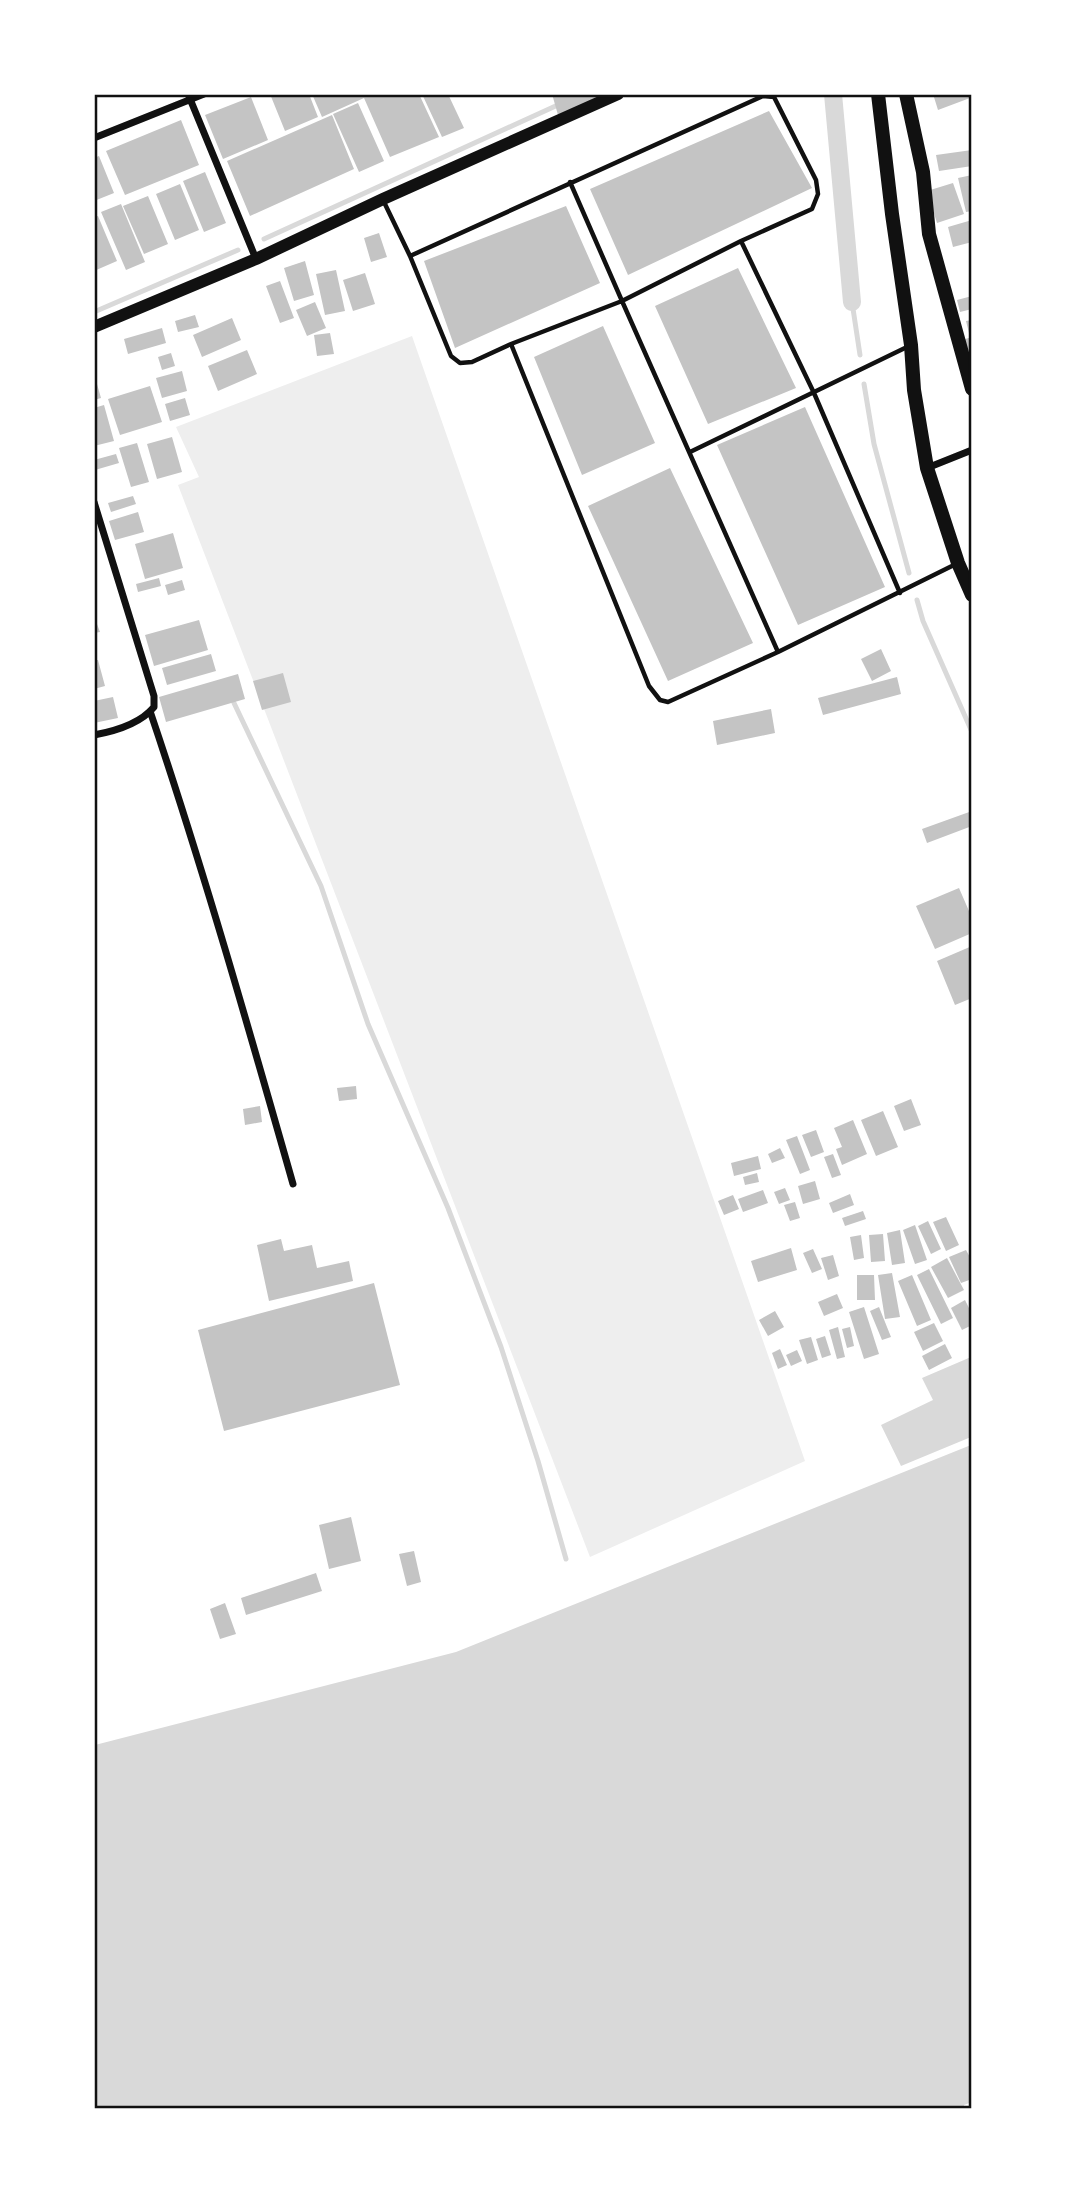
<svg xmlns="http://www.w3.org/2000/svg" width="1066" height="2203" viewBox="0 0 1066 2203" font-family="Jost,sans-serif">
	<style>
		.green { fill: #eee }
		.water { fill: #d9d9d9 }
		.lines { fill: none; stroke-linecap: round; stroke-linejoin: round }
		.stream { stroke: #d9d9d9; stroke-width: 5 }
		.canal { stroke: #d9d9d9; stroke-width: 18 }
		.building { fill: #c4c4c4 }
		.service { stroke: #111; stroke-width: 4.5 }
		.minor { stroke: #111; stroke-width: 7 }
		.primary { stroke: #111; stroke-width: 12 }
		.trunk { stroke: #111; stroke-width: 14 }
		.neatline { fill: none; stroke: #111; stroke-width: 2.5 }
	</style>
	<rect width="100%" height="100%" fill="#fff"/>
	<path class="green" d="M412 336 805 1461 590 1557 178 485 199 477 176 427Z"/>
	<path class="water" d="M971 1357V1437L901 1466 881 1425 933 1400 922 1378Z
		M971 1445 972 2102 964 2105V2108H95V1745L456 1652Z"/>
	<g class="lines">
		<path class="stream" d="M264 239 560 104
			M852 302 860 355
			M94 312 238 250
			M864 384 874 444 909 573
			M917 600 923 621 972 732
			M234 703 321 886 368 1024 448 1208 501 1347 538 1461 566 1559"/>
		<path class="canal" d="M833 94 852 302"/>
	</g>
	<path class="building" d="M270 94H309L318 117 285 131Z
		M312 94H367L369 97 374 94H419L439 137 390 157 364 98 322 117Z
		M422 94H448L464 128 442 137Z
		M552 94H608L558 115Z
		M933 94H969L970 98 938 110Z
		M251 97 268 140 223 159 205 115Z
		M358 103 384 161 359 172 333 114Z
		M769 111 812 188 628 275 590 189Z
		M332 115 354 169 250 216 227 161Z
		M181 120 199 165 125 195 106 151Z
		M972 150V166L939 171 936 155Z
		M99 156 114 193 94 201V158Z
		M205 172 226 223 204 232 183 181Z
		M972 175V211L966 212 958 178Z
		M953 183 964 214 937 223 927 191Z
		M180 184 199 230 175 240 156 194Z
		M148 196 168 244 144 254 123 206Z
		M121 204 145 262 126 270 101 212Z
		M566 206 600 283 455 348 424 261Z
		M98 216 117 261 94 271V217Z
		M972 220V242L953 247 948 227Z
		M379 233 387 257 371 262 364 238Z
		M305 261 314 295 294 301 284 268Z
		M738 268 796 388 708 424 655 306Z
		M336 270 345 311 325 315 316 274Z
		M365 273 375 304 353 311 343 280Z
		M280 281 294 318 280 323 266 286Z
		M972 296V309L960 312 957 300Z
		M315 302 326 328 307 336 296 310Z
		M195 315 199 327 178 332 175 321Z
		M232 318 241 340 202 357 193 335Z
		M972 320V332L969 333 966 321Z
		M603 326 655 443 582 475 534 357Z
		M162 328 166 343 128 354 124 339Z
		M330 333 334 354 317 356 314 335Z
		M972 337V351L966 352 962 340Z
		M247 350 257 374 218 391 208 366Z
		M171 353 175 366 162 370 158 357Z
		M182 371 187 391 162 398 156 378Z
		M97 384 101 398 94 400V385Z
		M150 386 162 422 120 435 108 399Z
		M185 398 190 415 170 421 165 404Z
		M104 405 114 441 94 446V408Z
		M805 407 885 587 798 625 717 445Z
		M172 437 182 472 157 479 147 444Z
		M137 443 149 482 131 487 119 448Z
		M116 454 119 463 95 470 94 460Z
		M670 468 753 643 668 681 588 506Z
		M133 496 136 504 111 512 108 503Z
		M138 512 144 532 115 540 109 521Z
		M173 533 183 568 145 579 135 544Z
		M159 578 161 586 138 592 136 584Z
		M182 580 185 590 168 595 165 585Z
		M94 616 100 632 94 633Z
		M199 620 208 650 154 666 145 635Z
		M881 649 891 671 872 681 861 659Z
		M211 654 216 671 167 685 162 668Z
		M94 660H98L105 686 94 689Z
		M283 673 291 702 262 710 253 681Z
		M238 674 245 699 166 722 159 697Z
		M897 677 901 694 823 715 818 698Z
		M113 697 118 718 94 723V701Z
		M771 709 775 733 717 745 713 721Z
		M972 811V826L927 843 922 829Z
		M959 888 972 918V933L935 949 916 906Z
		M972 946V998L955 1005 937 961Z
		M356 1086 357 1099 339 1101 337 1088Z
		M911 1099 921 1125 904 1131 894 1106Z
		M260 1106 262 1122 245 1125 243 1109Z
		M883 1111 898 1147 876 1156 861 1120Z
		M853 1120 867 1154 842 1165 836 1149 842 1147 834 1128Z
		M816 1130 824 1152 811 1157 802 1135Z
		M797 1136 810 1170 800 1174 786 1140Z
		M780 1148 785 1158 772 1163 768 1154Z
		M833 1154 841 1175 832 1178 824 1157Z
		M758 1156 761 1169 734 1176 731 1163Z
		M757 1173 759 1182 745 1185 743 1177Z
		M815 1181 820 1199 803 1204 798 1186Z
		M785 1188 790 1200 779 1204 774 1192Z
		M763 1190 768 1203 743 1212 738 1199Z
		M850 1194 854 1205 833 1213 829 1203Z
		M733 1195 739 1209 724 1215 718 1201Z
		M795 1202 800 1218 790 1221 784 1205Z
		M863 1211 866 1219 845 1226 842 1218Z
		M946 1217 959 1245 946 1251 933 1222Z
		M928 1221 941 1249 931 1254 918 1226Z
		M915 1225 927 1260 915 1264 903 1230Z
		M900 1230 905 1263 892 1265 887 1233Z
		M883 1234 885 1261 871 1262 869 1235Z
		M861 1235 864 1258 854 1260 850 1237Z
		M281 1239 284 1251 312 1245 317 1268 349 1261 353 1281 269 1301 257 1245Z
		M791 1248 797 1270 758 1282 751 1261Z
		M813 1249 822 1269 812 1273 803 1253Z
		M966 1250 972 1261V1279L961 1283 949 1257Z
		M833 1255 839 1276 828 1280 821 1258Z
		M947 1258 964 1290 948 1298 931 1267Z
		M929 1269 953 1318 941 1324 917 1275Z
		M892 1273 900 1317 885 1319 878 1275Z
		M857 1275H874L875 1300H857Z
		M912 1275 931 1320 917 1326 898 1281Z
		M374 1283 400 1385 224 1431 198 1330Z
		M837 1294 843 1308 824 1316 818 1302Z
		M965 1300 972 1314V1325L962 1330 951 1308Z
		M864 1307 879 1354 864 1359 849 1312Z
		M879 1307 891 1337 882 1340 870 1311Z
		M775 1311 784 1327 768 1336 759 1320Z
		M934 1323 943 1341 923 1351 914 1332Z
		M838 1327 845 1357 837 1359 829 1330Z
		M850 1327 854 1346 847 1348 842 1329Z
		M825 1336 831 1355 822 1358 816 1339Z
		M811 1337 818 1360 807 1364 799 1340Z
		M945 1344 952 1358 929 1370 922 1356Z
		M780 1349 787 1365 778 1369 772 1353Z
		M797 1350 802 1361 791 1366 786 1355Z
		M351 1517 361 1561 329 1569 319 1525Z
		M414 1551 421 1582 407 1586 399 1554Z
		M316 1573 322 1591 246 1615 241 1598Z
		M225 1603 236 1634 220 1639 210 1609Z"/>
	<g class="lines">
		<path class="service" d="M384 202 410 256 451 356 460 363 472 362 511 344 622 301 570 182
			M741 241 814 393 900 593
			M410 256 763 96 774 97 816 180 818 194 812 209 741 241 622 301 778 652 954 565
			M511 344 649 686 660 700 668 702 778 652
			M690 452 907 347"/>
		<path class="minor" d="M188 94 256 259
			M94 138 204 94
			M927 468 972 450
			M94 502 154 696V707C140 724 116 731 94 735
			M150 711C203 868 248 1026 293 1184"/>
		<path class="primary" d="M94 327 256 259 383 199 618 94"/>
		<path class="trunk" d="M878 94 892 214 911 345 914 390 927 468 958 563 972 595
			M906 94 923 172 929 234 972 389"/>
	</g>
	<rect width="1066" height="2203" fill="none" stroke="#ffffff" stroke-width="192"/>
	<rect x="96" y="96" width="874" height="2011" class="neatline"/>
</svg>
